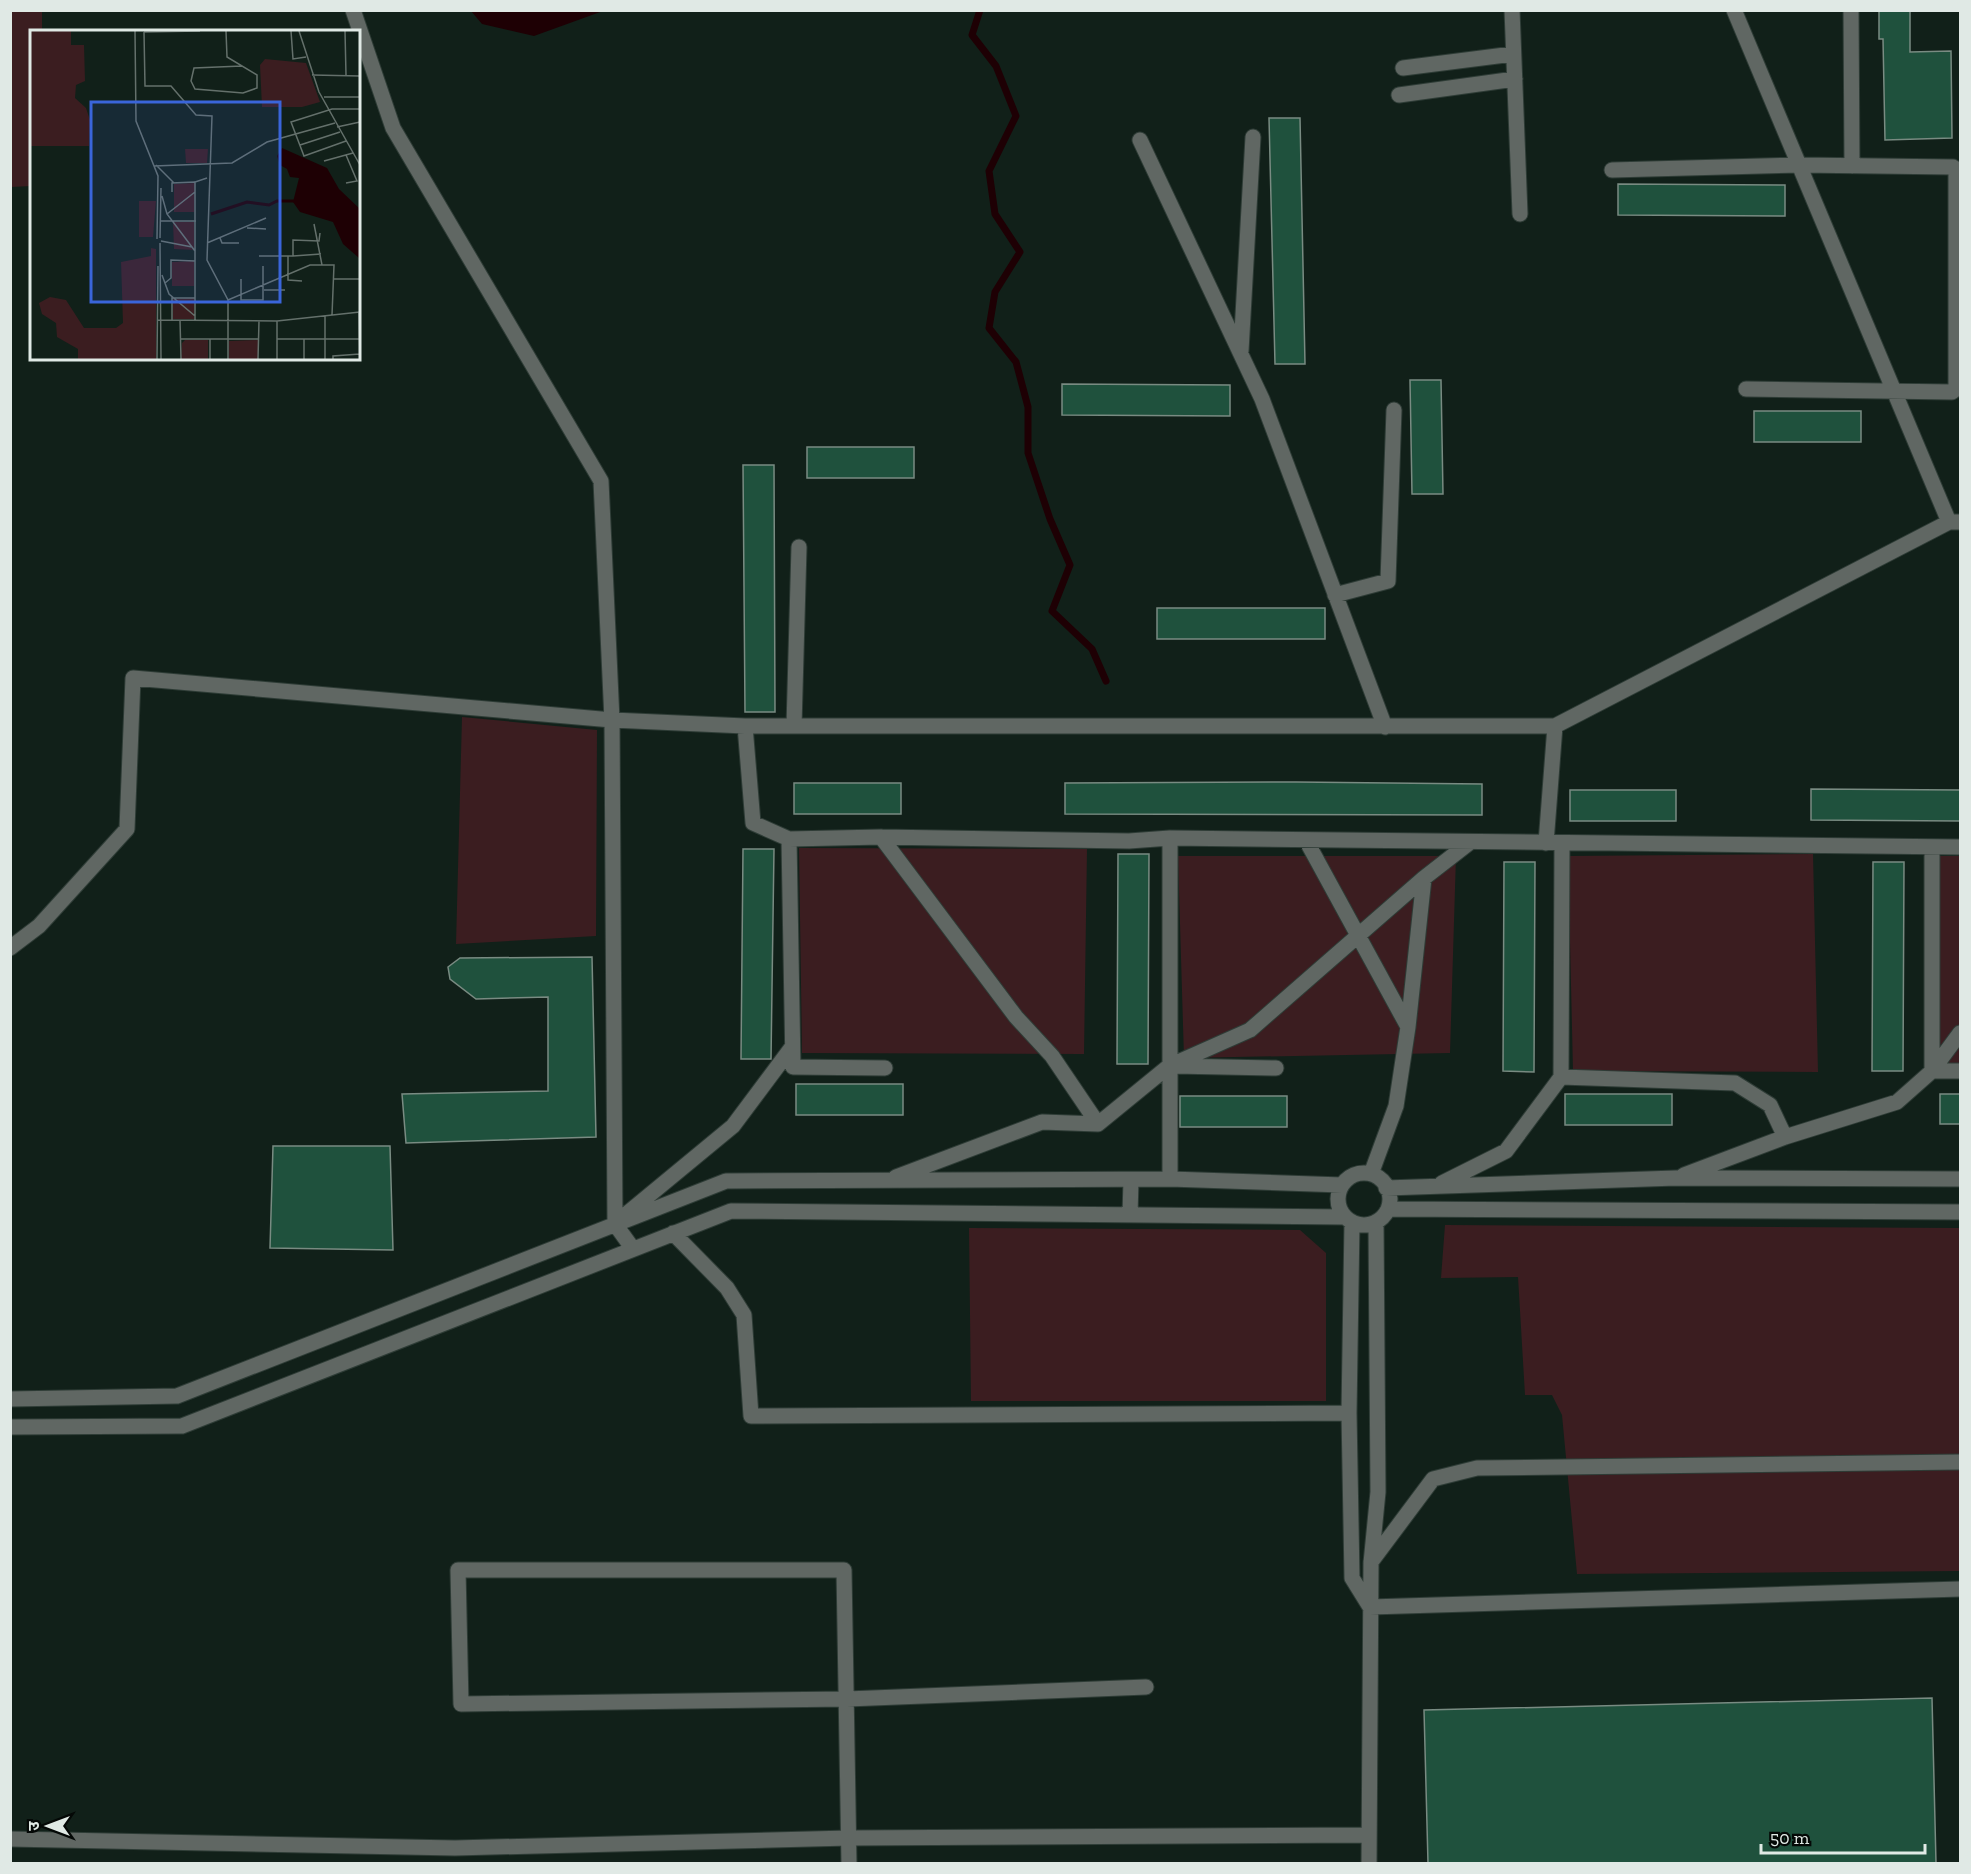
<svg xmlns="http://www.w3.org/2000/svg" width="1971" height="1874" viewBox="0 0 1971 1874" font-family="'Zilla Slab','Noto Sans Devanagari',serif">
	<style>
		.green { fill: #3b1d20 }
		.water { fill: #1e0004 }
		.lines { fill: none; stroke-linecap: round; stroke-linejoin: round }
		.stream { stroke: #1e0004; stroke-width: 7 }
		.building { fill: #1f513d; stroke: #798b82; stroke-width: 1.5 }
		.minor-casing { stroke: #2e3c36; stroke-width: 17 }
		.minor { stroke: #606763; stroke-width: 15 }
		.inset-river { fill: none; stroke: #1e0004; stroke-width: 3 }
		.inset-road { fill: none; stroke: #64706b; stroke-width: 1.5 }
		.view { fill: #3a65da; fill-opacity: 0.15; stroke: #3a65da; stroke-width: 3 }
		.inset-edge { fill: none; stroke: #e0e9e5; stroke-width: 3 }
	</style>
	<rect width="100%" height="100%" fill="#112019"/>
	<path class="green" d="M10 11H42V31L32 32 31 186 11 187Z
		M462 717 597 730 596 936 456 944Z
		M799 848 1087 849 1084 1054 802 1053Z
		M1813 854 1818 1072 1573 1071 1568 856Z
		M1178 856H1456L1450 1053 1184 1058Z
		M1934 856H1960V1063H1939Z
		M1445 1225 1960 1228V1571L1577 1574 1562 1415 1552 1395H1525L1518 1277 1441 1278Z
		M969 1228 1300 1230 1326 1253V1401H971Z"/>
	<path class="water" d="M471 11H603L534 36 482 24Z"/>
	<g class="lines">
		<path class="stream" d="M980 10 972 35 996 66 1016 116 989 171 995 214 1020 252 995 292 989 328 1016 362 1028 407V453L1050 519 1070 565 1052 611 1092 649 1106 681"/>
	</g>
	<path class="building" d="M1879 10H1910V52L1951 51 1952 138 1885 140 1883 39H1879Z
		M1269 118H1300L1305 364H1275Z
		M1618 184 1785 185V216L1618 215Z
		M1410 380H1441L1443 494H1412Z
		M1062 384 1230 385V416L1062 415Z
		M1754 411H1861V442H1754Z
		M807 447H914V478H807Z
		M743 465H774L775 712H745Z
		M1157 608H1325V639H1157Z
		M1296 782 1482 784V815L1065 814V783Z
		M794 783H901V814H794Z
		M1811 789 1960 790V821L1811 820Z
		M1570 790H1676V821H1570Z
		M743 849H774L771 1059H741Z
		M1118 854H1149L1148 1064H1117Z
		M1504 862H1535L1534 1072 1503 1071Z
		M1873 862H1904L1903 1071H1872Z
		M592 957 596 1137 406 1143 402 1094 548 1091V997L476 999 450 979 448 967 460 958Z
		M796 1084H903V1115H796Z
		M1565 1094H1672V1125H1565Z
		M1940 1094H1960V1124H1940Z
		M1180 1096H1287V1127H1180Z
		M273 1146H390L393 1250 270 1248Z
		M1932 1698 1936 1863H1428L1424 1710Z"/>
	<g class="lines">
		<defs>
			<path id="minor" d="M353 10 393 128 601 481 612 720 615 1224 633 1249
				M1512 10 1520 214
				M1734 10 1949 522
				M1851 10 1852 166
				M1403 68 1513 54
				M1399 95 1515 79
				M1140 140 1262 399 1385 727
				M1612 170 1800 165 1953 167 1956 169V389L1952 392 1746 389
				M1241 351 1253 137
				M1335 595 1388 581 1394 410
				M745 726 753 823 789 839 881 837 1129 841 1170 838 1960 847
				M794 726 799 547
				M881 837 1016 1017 1052 1056 1098 1124
				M789 839 793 1067 885 1068
				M1307 842 1408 1027
				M1546 843 1555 726
				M1562 843 1561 1077 1735 1083 1770 1105 1785 1137
				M1932 847V1071H1960
				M10 948 39 926 127 829 133 678 612 720 745 726H1555L1949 522H1960
				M1175 1066 1276 1068
				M1338 1199a26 26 0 1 1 52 0a26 26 0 1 1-52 0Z
				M1371 1174 1396 1106 1408 1027 1424 878
				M1684 1175 1785 1137 1897 1102 1932 1071 1960 1033
				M896 1177 1042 1122 1098 1124 1169 1066 1250 1030 1424 878 1469 843
				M1170 1179V838
				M1442 1183 1506 1151 1561 1077
				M1386 1188 1676 1178 1960 1179
				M1388 1209 1960 1212
				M1130 1215 1131 1180
				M624 1216 733 1126 792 1047
				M1352 1222 1349 1413 1352 1578 1370 1607
				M673 1233 727 1288 744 1315 751 1416 1349 1413
				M10 1399 177 1396 726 1181 1170 1179 1342 1185
				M10 1427 182 1426 731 1211 1345 1217
				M1371 1562 1433 1479 1477 1468 1960 1462
				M1370 1607 1960 1589
				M10 1839 455 1848 849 1838 1369 1835
				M849 1864 844 1570H458L461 1704 847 1699 1146 1687
				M1369 1864 1371 1563 1378 1492 1376 1222"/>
		</defs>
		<use href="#minor" class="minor-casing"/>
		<use href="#minor" class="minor"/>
	</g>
	<g transform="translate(30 30)">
		<rect width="330" height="330" fill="#112019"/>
		<path d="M0 1H41V15H54L55 51 46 55 45 68 56 78 60 90 59 116H0ZM235 29 276 33 290 72 272 77H232L230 35ZM155 119H178L177 133H156ZM165 153 164 182H144V154ZM109 171H126L123 207H109ZM143 192H164V220L144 219ZM121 218 126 219V329H48V319L27 307 26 293 12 284 9 273 20 267 36 270 54 298H86L93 293 91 232 121 226ZM164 231V256H142V232ZM164 268V289H143V269ZM155 310H178V329H151L152 313ZM228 310V329H199V311Z" fill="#3b1d20"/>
		<path d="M252 118 297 138 309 159 330 179 329 228 313 214 303 192 270 182 263 172 269 148 260 147 257 139 250 135 247 126Z" fill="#1e0004"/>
		<path class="inset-river" d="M181 184 217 172 239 175 247 171H265"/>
		<path class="inset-road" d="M105 1 106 91 128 146 127 209M196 1 197 27 227 45V58L213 63 165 59 161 51 164 38 212 36M261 1 263 29 276 27M269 1 289 62 330 135M315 1 316 45M114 2 115 56H141L166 85 182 86 177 230 198 270V329M114 2 170 1M282 45 330 46M294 67H330M307 97 330 92M316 111 274 126 261 92 302 79H330M270 115 310 102M316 125 327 151 316 153M294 131 323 123M126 135 144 153M124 136 202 133 237 112 305 93M142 162V153L165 152M132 166 137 184 165 221M137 184 165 162M131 191H166M284 194 292 235M217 198 236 199M130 208 131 158M190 208 192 213H209M131 211 162 217M130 213 131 329M177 213 236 188M229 226H263V210L289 211 290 203M258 226V250L272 251M263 226 291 224M132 245 139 264 165 286M211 249V270H233V236M303 249H330M135 253 141 248V230L165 231M234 260H255M198 270 280 235H304L302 285M329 282 330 329M128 290 247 291 330 282M142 290V268H165M150 290 151 329M165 290V152L177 148M150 309H229M180 309V329M247 309H330M274 309V329M127 329 128 236M228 329 229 291M247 329V291M295 329V286M303 329V326L330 324"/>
		<path class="view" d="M61 72H250V272H61Z"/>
		<rect width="330" height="330" class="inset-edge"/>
	</g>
	<rect width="1971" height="1874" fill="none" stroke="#e0e9e5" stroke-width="24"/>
	<g transform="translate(48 1826) rotate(270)" stroke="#040806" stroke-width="4.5" paint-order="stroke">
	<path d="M0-4.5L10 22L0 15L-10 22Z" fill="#e0e9e5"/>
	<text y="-9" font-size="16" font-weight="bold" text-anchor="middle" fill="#e0e9e5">उ</text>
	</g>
	<path d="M1761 1844v9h164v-9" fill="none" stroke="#e0e9e5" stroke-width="3"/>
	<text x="1770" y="1844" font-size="18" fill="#e0e9e5" stroke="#040806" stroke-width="4.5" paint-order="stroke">50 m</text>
</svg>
